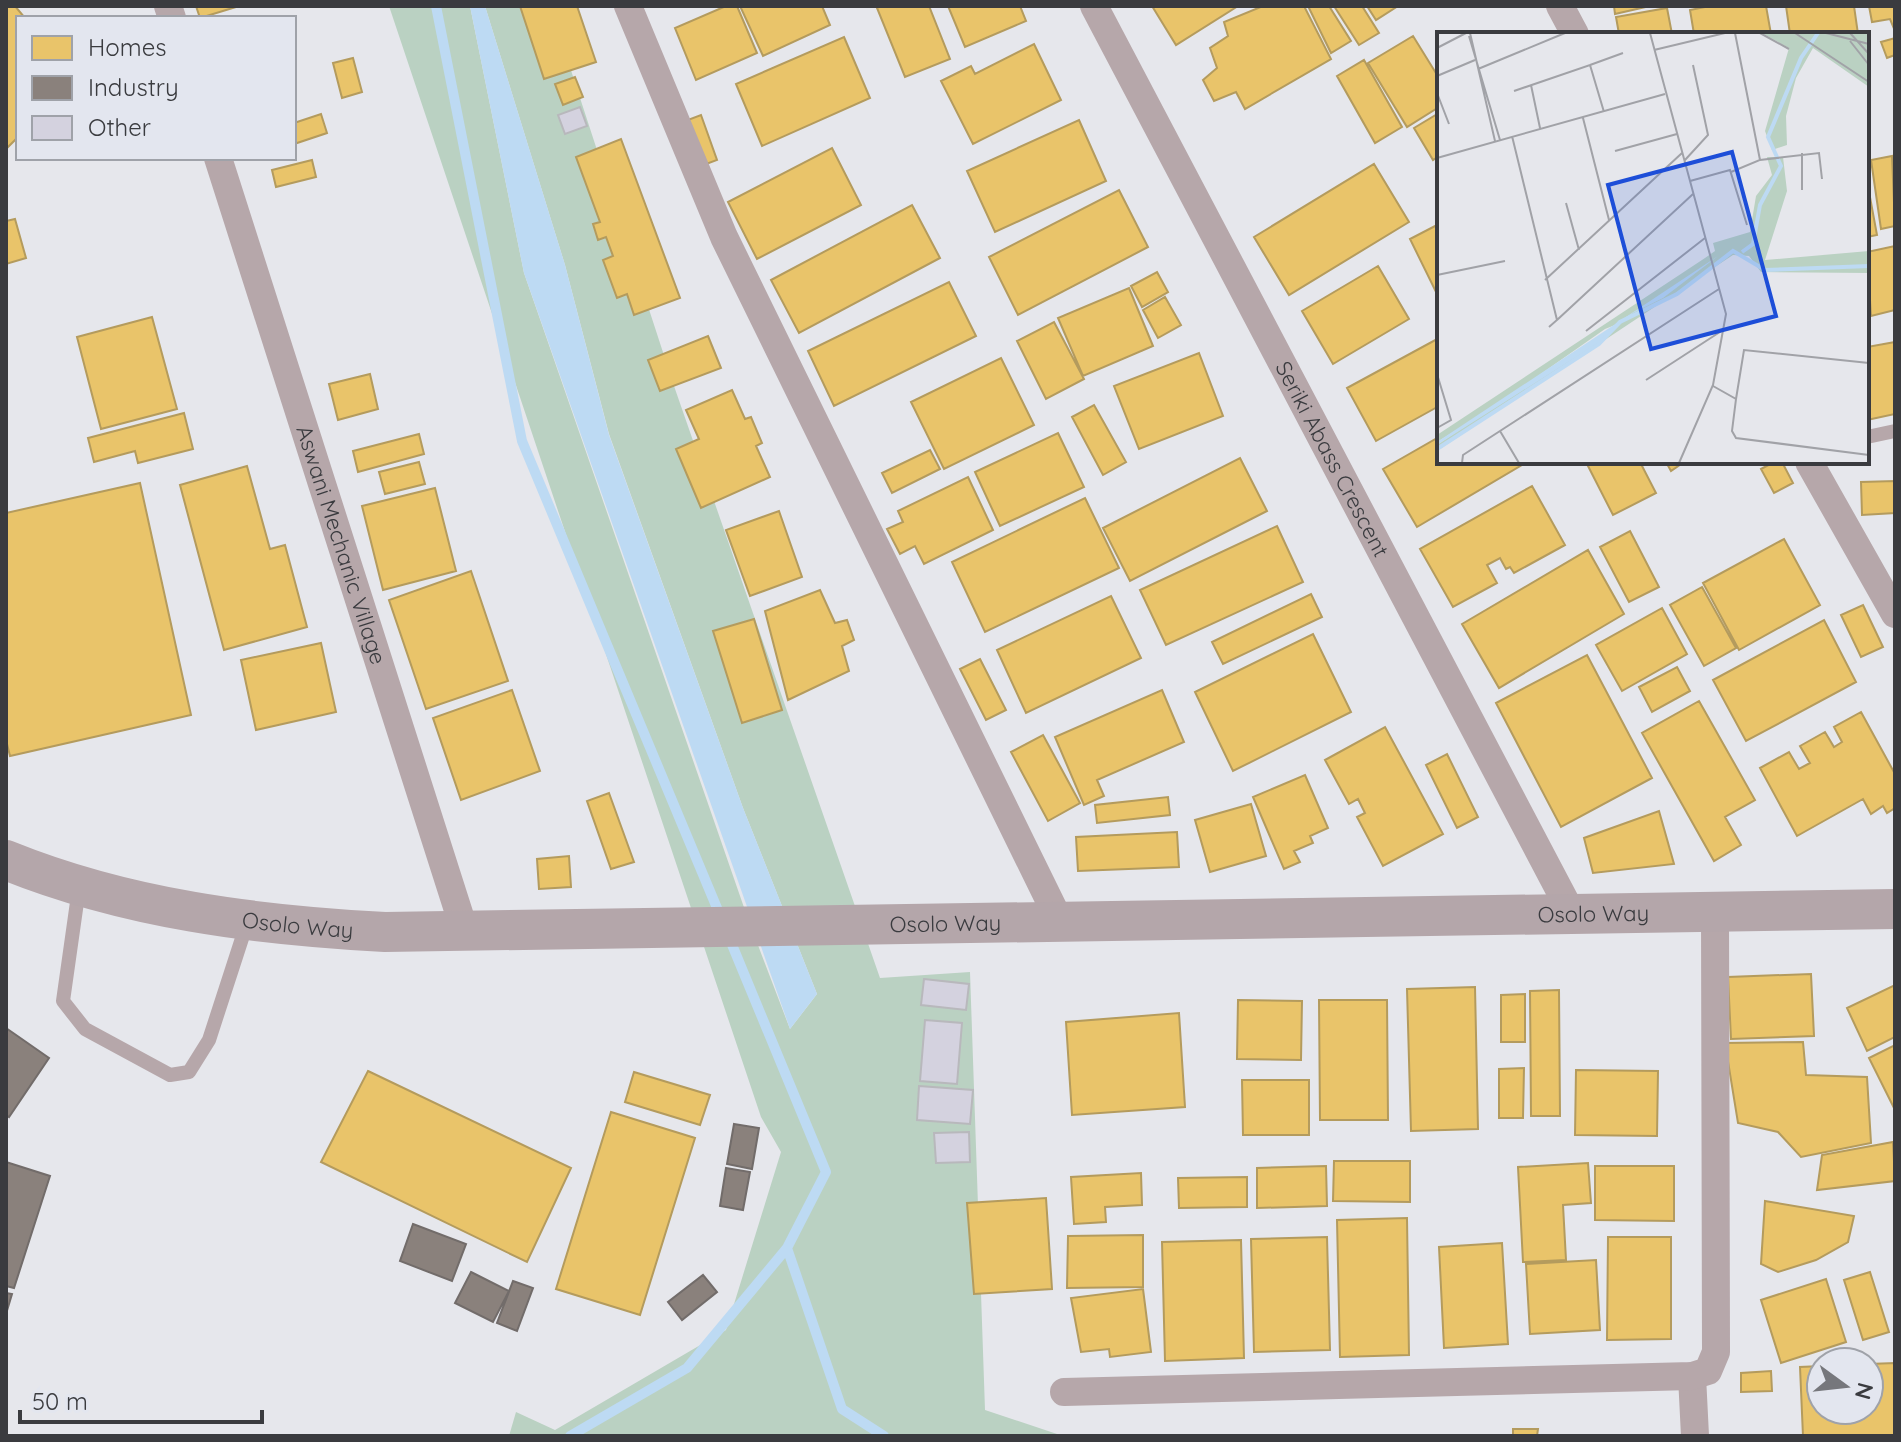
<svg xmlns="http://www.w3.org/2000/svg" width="1901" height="1442" viewBox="0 0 1901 1442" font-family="Quicksand,sans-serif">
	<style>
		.green { fill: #bad1c2 }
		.water { fill: #bddaf3 }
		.homes { fill: #e9c46a; stroke: #b49b5d; stroke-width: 2 }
		.industry { fill: #8a817c; stroke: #726c6a; stroke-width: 2 }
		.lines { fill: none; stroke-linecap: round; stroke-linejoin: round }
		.stream { stroke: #bddaf3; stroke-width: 10 }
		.building { fill: #d4d2df; stroke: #b8b8bc; stroke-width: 2 }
		.service { stroke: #b6a7aa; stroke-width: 14 }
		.minor { stroke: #b6a7aa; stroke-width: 28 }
		.secondary { stroke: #b4a6aa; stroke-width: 40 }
		.labels { text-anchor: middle; stroke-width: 8; stroke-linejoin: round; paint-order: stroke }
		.street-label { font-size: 22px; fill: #3a3b3f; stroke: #e3e6ef }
		.inset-river { fill: none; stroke: #bddaf3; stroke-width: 4 }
		.inset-road { fill: none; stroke: #a1a2a7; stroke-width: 2 }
		.view { fill: #1d4ed8; fill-opacity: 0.15; stroke: #1d4ed8; stroke-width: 4 }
		.inset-edge { fill: none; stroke: #3a3b3f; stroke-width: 4 }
	</style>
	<rect width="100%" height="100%" fill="#e6e7ec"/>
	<path class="green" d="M389 6H470L524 273 748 919 790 1029 817 994 743 808 609 434 565 265 485 6H550L674 386 880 978 970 972 985 1410 1063 1436H509L516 1412 555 1430 726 1330 781 1152 761 1117Z"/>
	<path class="water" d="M470 6H485L565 265 609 435 743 808 817 994 790 1029 524 273Z"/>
	<path class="homes" d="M6 6H15L25 18H18V137L6 149Z
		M196 6H235L236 7 200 18Z
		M520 6H577L596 62 544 79Z
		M726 6H737L757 53 696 80 675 28Z
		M740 6H822L830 25 763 56Z
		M881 6H929L950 59 905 77 877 8Z
		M948 6H1020L1026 21 965 47Z
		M1152 6H1238L1176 45Z
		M1263 6H1304L1331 59 1245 109 1236 92 1214 101 1203 80 1217 68 1210 48 1228 36 1224 22Z
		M1308 6H1329L1351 41 1331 53Z
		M1334 6H1362L1379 33 1359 45Z
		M1367 6H1398L1376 20Z
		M1614 6H1650L1615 14Z
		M1710 6H1766L1771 34H1694L1690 10Z
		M1786 6H1854L1858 34H1790Z
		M1869 6H1895V31L1890 19 1872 22Z
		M1667 8 1672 34H1619L1616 17Z
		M1413 36 1439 78V107L1407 127 1368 63Z
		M844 37 870 98 762 146 736 84Z
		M1895 38V55L1887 58 1881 42Z
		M1034 44 1061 100 973 144 941 81 971 66 975 74Z
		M353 58 362 92 342 98 333 63Z
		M1364 60 1402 127 1375 143 1337 76Z
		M575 77 583 97 563 105 555 84Z
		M1439 113V156L1433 160 1414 128Z
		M321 114 327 133 294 144V123Z
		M701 115 717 160 701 166 685 121Z
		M1079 120 1106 181 995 232 967 171Z
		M621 139 680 298 634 315 627 294 617 298 603 260 613 256 606 237 598 240 593 224 600 222 576 157Z
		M832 148 861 205 757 259 728 202Z
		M1892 156 1895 226 1881 229 1871 160Z
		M312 160 316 177 276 187 272 170Z
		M1374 164 1409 222 1289 295 1254 237Z
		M1867 181 1877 235 1867 237Z
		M1119 190 1148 247 1018 315 989 257Z
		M912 205 940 258 799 333 771 280Z
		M15 219 26 258 6 264V221Z
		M1439 224V298L1410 239Z
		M1895 246V310L1871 316 1867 252Z
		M1378 266 1409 319 1333 364 1302 311Z
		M1157 272 1168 292 1142 307 1131 286Z
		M949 282 976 336 834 406 808 351Z
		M1129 288 1153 346 1083 376 1058 318Z
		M1165 297 1181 325 1158 338 1143 310Z
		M152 317 177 409 101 429 77 337Z
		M1054 322 1084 379 1046 399 1017 341Z
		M708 336 721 368 660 391 648 360Z
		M1439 338V406L1376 441 1347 388Z
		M1895 342V414L1867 420V347Z
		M1199 353 1223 416 1139 449 1114 386Z
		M1001 358 1034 425 944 469 911 402Z
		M370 374 378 409 338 420 329 384Z
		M732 390 745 419 751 417 762 443 756 446 770 477 701 508 676 449 699 439 686 410Z
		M1094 405 1126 462 1103 475 1072 417Z
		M184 413 193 449 138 463 135 451 94 462 88 438Z
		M1058 433 1084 487 1000 526 975 472Z
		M419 434 424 454 358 472 353 451Z
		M1439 437V462H1527L1417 527 1383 469Z
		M930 450 940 469 892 493 882 473Z
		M1240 458 1267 511 1130 581 1103 528Z
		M419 462 425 484 385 494 379 472Z
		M1590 462H1640L1656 493 1613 515 1587 464Z
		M1666 462H1684L1671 471Z
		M1774 462H1782L1793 483 1774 493 1761 469Z
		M247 466 270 549 285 545 307 627 224 650 180 485Z
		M968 477 993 530 924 564 915 546 900 554 887 529 903 522 898 511Z
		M1895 481V513L1862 515 1861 482Z
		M140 483 191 715 10 756 6 740V513Z
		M1532 486 1565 545 1514 573 1510 567 1506 569 1500 558 1487 565 1497 583 1453 607 1420 549Z
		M435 488 456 571 383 590 362 506Z
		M1085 498 1119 568 985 632 952 562Z
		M779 511 802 577 750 596 726 530Z
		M1277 526 1303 582 1166 645 1140 590Z
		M1630 531 1659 587 1629 602 1600 547Z
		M1784 539 1820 605 1739 650 1703 583Z
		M1588 550 1624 614 1499 688 1462 624Z
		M471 571 508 681 426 709 389 600Z
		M1702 587 1736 648 1704 666 1670 605Z
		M820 590 835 623 847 620 854 640 842 646 849 671 788 700 765 611Z
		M1311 594 1322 617 1223 664 1212 642Z
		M1111 596 1141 658 1026 713 997 650Z
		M1863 605 1883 647 1861 657 1841 615Z
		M1662 608 1687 654 1622 691 1596 645Z
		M754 619 782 710 742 723 713 631Z
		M1824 620 1856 682 1746 741 1713 680Z
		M1313 634 1351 712 1233 771 1195 692Z
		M321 643 336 712 256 730 241 660Z
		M1587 655 1652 778 1561 827 1496 703Z
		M980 659 1006 710 986 720 960 669Z
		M1677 667 1690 691 1652 712 1639 687Z
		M512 690 540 771 461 800 433 718Z
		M1162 690 1184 742 1097 780 1104 796 1084 805 1055 737Z
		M1699 701 1755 800 1725 817 1741 845 1714 861 1642 733Z
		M1861 712 1895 774V808L1887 813 1883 806 1871 814 1863 799 1797 836 1760 768 1789 752 1799 769 1810 763 1800 746 1825 732 1834 747 1842 742 1834 727Z
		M1385 727 1443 834 1383 866 1357 817 1365 813 1358 799 1349 804 1325 760Z
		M1043 735 1080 803 1048 821 1011 752Z
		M1447 754 1478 817 1457 828 1426 765Z
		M1305 775 1328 828 1310 836 1313 843 1294 851 1300 862 1284 869 1253 797Z
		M609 793 634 862 611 869 587 801Z
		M1168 797 1170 815 1097 823 1095 805Z
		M1251 804 1266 856 1210 872 1195 820Z
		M1659 811 1674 864 1593 873 1584 838Z
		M1177 832 1179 867 1078 871 1076 837Z
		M569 856 571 887 539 889 537 859Z
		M1811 974 1814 1036 1731 1039 1728 977Z
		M1895 985V1037L1867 1051 1847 1008Z
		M1475 987 1478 1129 1411 1131 1407 989Z
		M1559 990 1560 1116H1531L1530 991Z
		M1525 994V1042H1501V995Z
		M1238 1000 1302 1001 1301 1060 1237 1059Z
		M1319 1000H1387L1388 1120H1320Z
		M1179 1013 1185 1107 1072 1115 1066 1022Z
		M1803 1042 1806 1075 1867 1077 1871 1143 1801 1157 1778 1132 1738 1123 1725 1043Z
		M1895 1045V1110L1869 1058Z
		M1524 1068 1523 1118H1499V1069Z
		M1576 1070 1658 1071 1657 1136 1575 1135Z
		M368 1071 571 1168 527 1262 321 1162Z
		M634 1072 710 1095 700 1125 625 1102Z
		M1242 1080H1309V1135H1243Z
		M611 1112 695 1138 640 1315 556 1289Z
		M1893 1142 1895 1181 1817 1190 1822 1155Z
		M1334 1161H1410V1202L1333 1201Z
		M1588 1163 1591 1203 1563 1205 1566 1260 1523 1262 1518 1167Z
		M1326 1166 1327 1206 1257 1208V1168Z
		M1595 1166H1674V1221L1595 1220Z
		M1141 1173 1142 1205 1105 1207 1106 1222 1074 1224 1071 1177Z
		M1247 1177V1207L1179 1208 1178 1178Z
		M1046 1198 1052 1289 974 1294 967 1203Z
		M1765 1201 1854 1216 1848 1242 1816 1260 1778 1272 1761 1264Z
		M1407 1218 1409 1355 1340 1357 1337 1220Z
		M1143 1235V1287L1067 1288 1068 1236Z
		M1327 1237 1330 1350 1254 1352 1251 1239Z
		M1608 1237H1671V1339L1607 1340Z
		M1241 1240 1244 1358 1165 1361 1162 1242Z
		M1502 1243 1508 1344 1444 1348 1439 1247Z
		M1596 1260 1600 1330 1530 1334 1526 1264Z
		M1870 1272 1889 1332 1863 1340 1844 1280Z
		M1826 1279 1846 1342 1781 1363 1761 1300Z
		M1143 1289 1151 1352 1110 1357 1109 1349 1081 1352 1071 1298Z
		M1895 1363V1436H1803L1800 1367 1821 1366V1410H1869V1364Z
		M1771 1371 1772 1391 1741 1392V1373Z
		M1513 1429H1538L1537 1436H1513Z"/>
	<path class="industry" d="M6 1028 49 1058 9 1117 6 1115Z
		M734 1124 759 1128 752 1169 727 1164Z
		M6 1162 50 1176 14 1288 6 1286Z
		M726 1168 750 1172 743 1210 720 1206Z
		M413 1224 466 1244 452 1281 400 1261Z
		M471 1272 509 1291 493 1322 455 1303Z
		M703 1275 717 1292 682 1320 668 1302Z
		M513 1281 533 1288 517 1331 497 1323Z
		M6 1293 12 1294 6 1314Z"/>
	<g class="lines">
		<path class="stream" d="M436 6 522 441 722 920
			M787 1248 842 1409 884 1436
			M570 1436 687 1368 787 1248 826 1172 728 935"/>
	</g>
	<path class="building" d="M580 107 587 126 565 134 558 115Z
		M924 979 969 984 966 1010 921 1005Z
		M925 1020 962 1023 957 1084 920 1081Z
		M919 1086 973 1090 970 1124 917 1120Z
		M969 1132 970 1162 936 1163 934 1133Z"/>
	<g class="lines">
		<path class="service" d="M1867 437 1895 431
			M79 888 63 1001 85 1029 170 1075 189 1072 209 1040 247 923"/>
		<g class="minor">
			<path d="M168 6 172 18"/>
			<path d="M628 6 724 237 1060 922"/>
			<path id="s1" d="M1094 6 1571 912"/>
			<path d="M1560 6 1575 34"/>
			<path id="s2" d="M218 158 465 932"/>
			<path d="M1809 462 1895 614"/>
			<path d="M1692 1376 1695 1436"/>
			<path d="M1064 1392 1692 1376 1708 1371 1716 1352 1715 909"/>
		</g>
		<path class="secondary" id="s3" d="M6 860C127 909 256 925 385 932L1895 909"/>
	</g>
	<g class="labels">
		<g class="street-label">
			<text dy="8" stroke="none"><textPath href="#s1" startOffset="512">Seriki Abass Crescent</textPath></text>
			<text dy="8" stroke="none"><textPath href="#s2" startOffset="406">Aswani Mechanic Village</textPath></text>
			<text dy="8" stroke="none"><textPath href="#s3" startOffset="1596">Osolo Way</textPath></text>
			<text dy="8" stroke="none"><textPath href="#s3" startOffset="948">Osolo Way</textPath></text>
			<text dy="8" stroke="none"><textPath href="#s3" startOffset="300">Osolo Way</textPath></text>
		</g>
	</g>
	<g transform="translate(1437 32)">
		<rect width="432" height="432" fill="#e6e7ec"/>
		<path d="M325 1H432V55L376 16 359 46 349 84 350 113 335 118 328 99 352 16ZM330 125H346L350 159 328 228 432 219V241L324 240 312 224 296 223 0 419V413L43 384 0 410V403L268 226 278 219 276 211 313 200 319 164 335 143ZM183 291 109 341 45 383 168 297Z" fill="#bad1c2" fill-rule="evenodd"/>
		<path d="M281 224 226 266 196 281 161 311 0 413V410Z" fill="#bddaf3"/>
		<path class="inset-river" d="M305 220 316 212 323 173 344 134 331 105 364 26 381 1M0 417 162 312 183 290 240 262 296 219 328 238 432 234"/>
		<path class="inset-road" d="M33 1 58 109M213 1 289 282 276 353 242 431M323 1 352 17M358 1 432 50M389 1 432 12M413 1 432 22M32 4 63 108M413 9 432 33M0 16 29 1M217 18 288 1M153 33 186 21M41 37 128 1M0 44 38 28M94 53 103 96M77 59 153 33 167 80M0 61 12 92M146 86 172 188M75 104 120 288 112 295M178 119 240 102M365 121V158M0 126 228 62M248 128 271 103 256 33M323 128 382 121 385 147M294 140 323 128 298 1M253 149 293 138 310 193M129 171 142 218M0 243 68 229M108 248 245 121M120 288 256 162M149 299 268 206M0 342 14 388 0 396M209 348 286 298M276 354 299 367 295 399 299 406 432 423M299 367 307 318 432 331M63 399 82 431M25 431 26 423 282 257"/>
		<path class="view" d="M295 120 339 284 214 317 171 153Z"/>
		<rect width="432" height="432" class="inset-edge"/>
	</g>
	<rect width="1901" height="1442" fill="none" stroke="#3a3b3f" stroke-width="16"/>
	<rect x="16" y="16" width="280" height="144" fill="#e3e6ef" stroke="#9fa2a9" stroke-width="2"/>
	<rect x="32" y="36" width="40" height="24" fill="#e9c46a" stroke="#9fa2a9" stroke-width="2"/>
	<text x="88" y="56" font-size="24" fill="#3a3b3f">Homes</text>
	<rect x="32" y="76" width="40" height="24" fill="#8a817c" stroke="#9fa2a9" stroke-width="2"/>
	<text x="88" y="96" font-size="24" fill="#3a3b3f">Industry</text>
	<rect x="32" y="116" width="40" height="24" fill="#d4d2df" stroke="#9fa2a9" stroke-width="2"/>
	<text x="88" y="136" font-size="24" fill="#3a3b3f">Other</text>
	<g transform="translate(1845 1386) rotate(105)"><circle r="38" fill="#e3e6ef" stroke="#9fa2a9" stroke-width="2"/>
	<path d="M0-6L14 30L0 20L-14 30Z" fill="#76777c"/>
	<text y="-12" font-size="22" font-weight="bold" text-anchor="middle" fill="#3a3b3f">N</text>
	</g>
	<path d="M20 1410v12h242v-12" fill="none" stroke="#3a3b3f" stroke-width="4"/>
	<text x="32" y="1410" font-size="24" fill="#3a3b3f" stroke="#e3e6ef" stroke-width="6" paint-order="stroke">50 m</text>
</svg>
